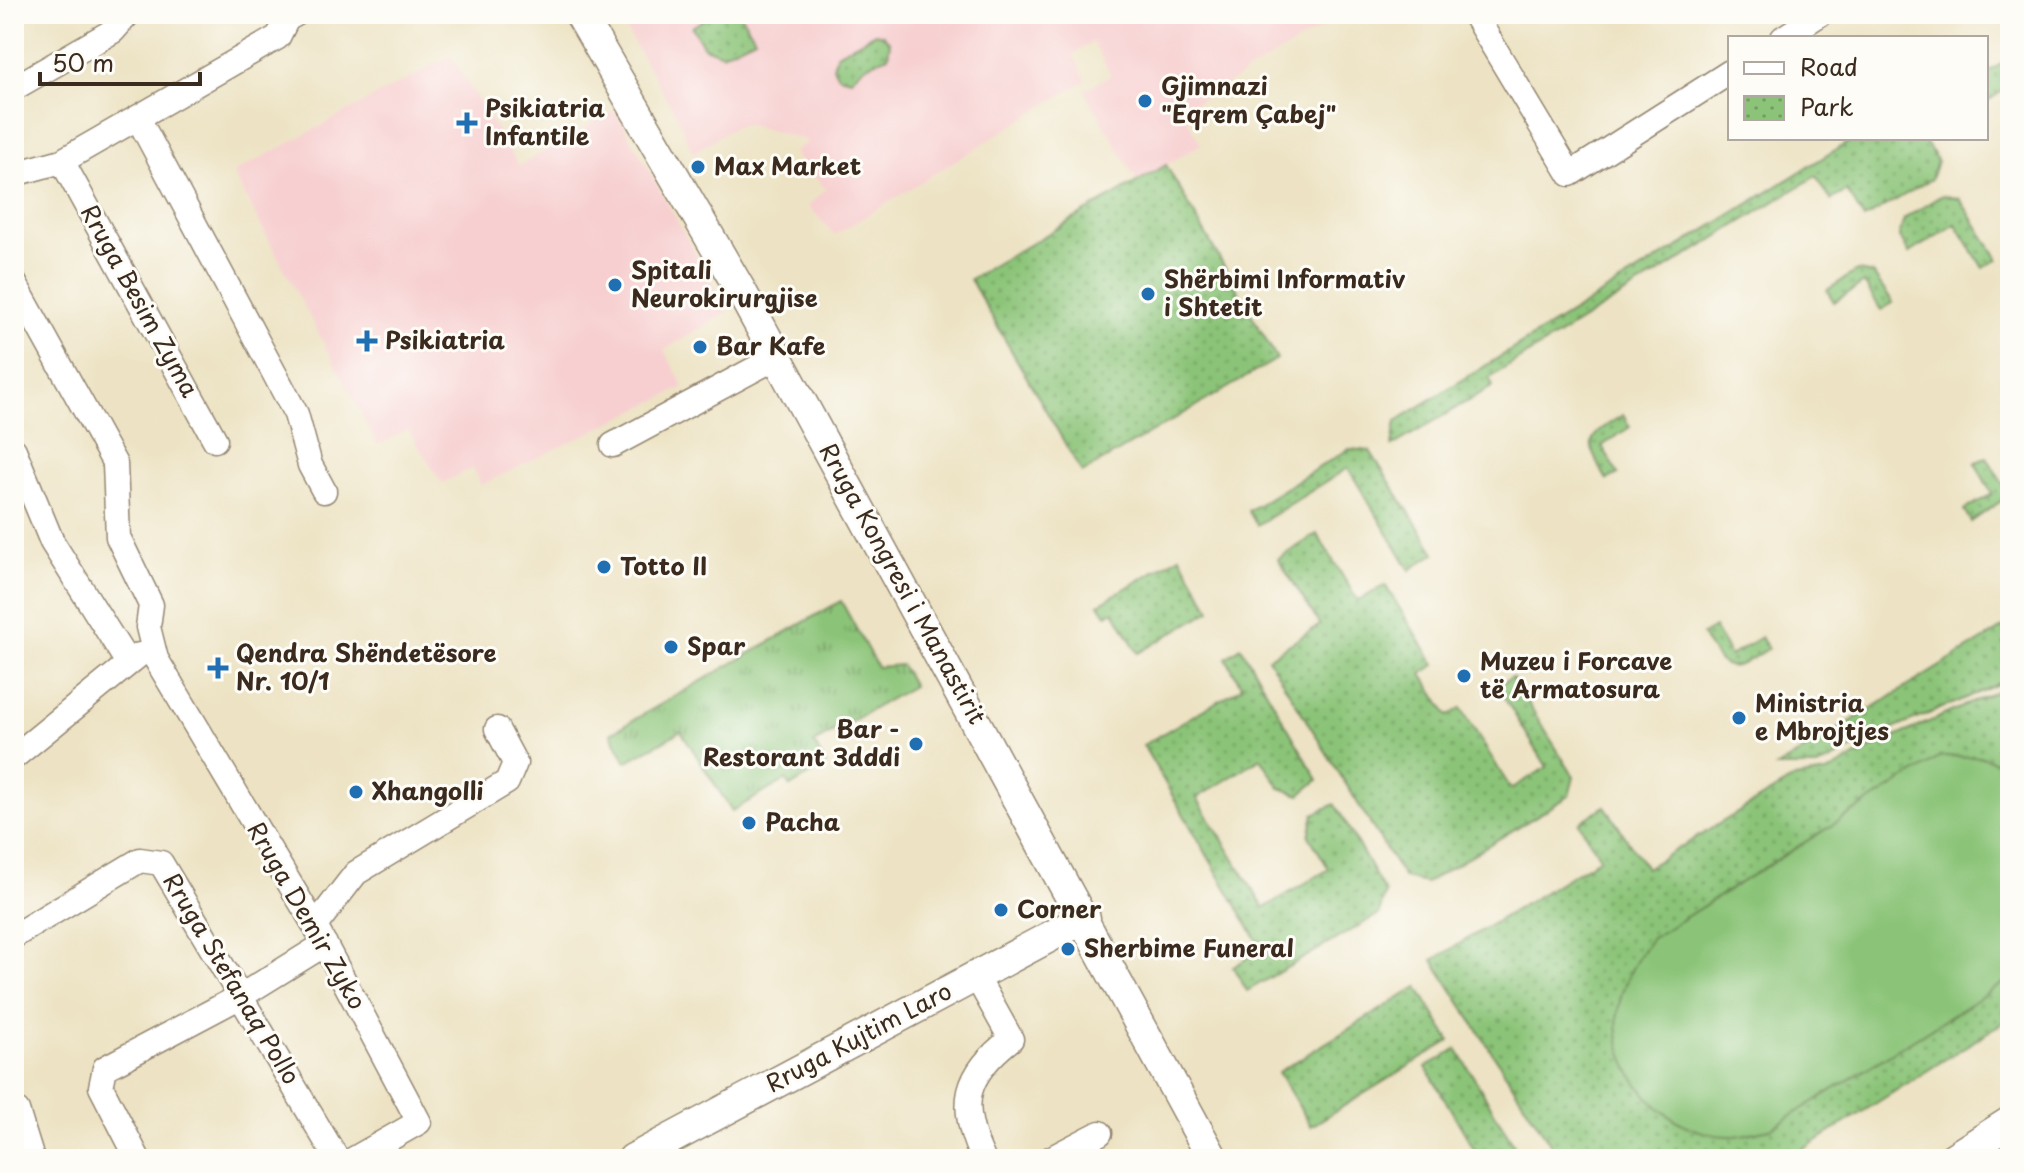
<svg xmlns="http://www.w3.org/2000/svg" width="2024" height="1173" viewBox="0 0 2024 1173" font-family="'Playpen Sans',sans-serif">
	<style>
		.built { fill: #f7cfd0 }
		.grass { fill: url(#grass-tufts); stroke: #63774b; stroke-width: 2 }
		.park { fill: url(#park-dots); stroke: #63774b; stroke-width: 2 }
		.pitch { fill: #8bc478; stroke: #63774b; stroke-width: 2 }
		.lines { fill: none; stroke-linecap: round; stroke-linejoin: round }
		.minor-casing { stroke: #948671; stroke-width: 27 }
		.tertiary-casing { stroke: #948671; stroke-width: 33 }
		.minor { stroke: #fff; stroke-width: 24 }
		.tertiary { stroke: #fff; stroke-width: 30 }
		.poi-dot { fill: #1f6fb2; stroke: #fdfcf7; stroke-width: 3 }
		.labels { text-anchor: middle; stroke-width: 6; stroke-linejoin: round; paint-order: stroke }
		.poi-label { font-size: 24px; font-weight: bold; fill: #3b2a1e; stroke: #fdfcf7; text-anchor: start }
		.street-label { font-size: 24px; fill: #3b2a1e; stroke: #fdfcf7 }
	</style>
	<defs>
		<pattern id="grass-tufts" width="24" height="20" patternUnits="userSpaceOnUse" patternTransform="scale(2)"><rect width="24" height="20" fill="#8bc478"/><path d="M3 7l-1-3M5 7V3M7 7l1-3M15 17l-1-3M17 17v-4M19 17l1-3" fill="none" stroke="#739f62"/></pattern>
		<pattern id="park-dots" width="8" height="8" patternUnits="userSpaceOnUse" patternTransform="scale(2)"><rect width="8" height="8" fill="#8bc478"/><path d="M2 2h.1M6 6h.1" fill="none" stroke="#739f62" stroke-width="1.8" stroke-linecap="round"/></pattern>
	</defs>
	<rect width="100%" height="100%" fill="#fdfcf7"/>
	<filter id="ink" filterUnits="userSpaceOnUse"><feTurbulence type="fractalNoise" baseFrequency=".0125" numOctaves="2"/><feDisplacementMap in="SourceGraphic" scale="16" xChannelSelector="R" yChannelSelector="G"/><feConvolveMatrix kernelMatrix="1 2 1 2 8 2 1 2 1" color-interpolation-filters="sRGB"/></filter>
	<filter id="wash" filterUnits="userSpaceOnUse"><feTurbulence type="fractalNoise" baseFrequency=".006" numOctaves="4" result="noise"/><feDisplacementMap in="SourceGraphic" scale="32" xChannelSelector="R" yChannelSelector="G"/><feGaussianBlur stdDeviation="1.8" result="paint"/><feColorMatrix in="noise" values="0 0 0 0 0 0 0 0 0 0 0 0 0 0 0 0 0 1.4 0 .05"/><feComposite in="paint" operator="in"/></filter>
	<g filter="url(#wash)">
		<rect width="100%" height="100%" fill="#ede3c4"/>
		<path class="built" d="M617 14H1326L1331 22 1182 111 1201 144 1138 182 1084 90 1111 75 1093 42 1073 54 1086 80 835 235 808 206 826 189 793 153 808 141 746 124 735 126 693 153 678 118Z
			M451 56 519 166 615 110 728 312 664 350 684 387 481 485 472 468 442 483 408 430 378 445 233 173Z"/>
		<path class="grass" d="M841 601 877 667 901 665 913 686 814 743 826 765 790 787 786 780 732 811 681 731 626 762 611 733Z"/>
		<path class="park" d="M713 14H740L755 38 722 54 704 47 692 27Z
			M875 33 883 35 890 42 888 56 865 66 851 79 838 76 833 67 837 54Z
			M2010 59V86L1986 102V73Z
			M1855 138H1923L1937 161 1931 179 1864 219 1847 191 1831 200 1816 176 1489 378 1493 386 1392 446 1396 421Z
			M1166 165 1277 359 1082 473 970 279Z
			M1942 195 1960 199 1998 259 1983 268 1956 224 1909 253 1899 236 1904 219Z
			M1857 271 1873 274 1893 303 1881 310 1864 283 1834 302 1827 290Z
			M1623 415 1630 427 1602 446 1618 474 1607 480C1585 441 1584 439 1623 415Z
			M1349 449 1370 451 1435 553 1410 570 1348 468 1257 525 1248 511Z
			M1987 457 2005 488 2004 499 1971 522 1964 510 1992 494 1975 463Z
			M1317 534 1358 601 1385 585 1435 665 1422 674 1448 716 1461 708 1511 789 1547 767 1497 686 1512 677 1574 777 1569 796 1426 883 1404 878 1268 658 1320 625 1278 559Z
			M1180 556 1211 610 1138 653 1114 611 1106 615 1099 604Z
			M2010 623V679L1879 735 1817 767H1777Z
			M1714 628 1730 656 1761 637 1768 649C1729 673 1726 676 1702 635Z
			M1241 647 1318 780 1300 795 1280 788 1261 758 1197 798 1264 908 1329 869 1309 836 1314 814 1335 804 1385 893 1379 914 1247 991 1233 967 1262 949 1143 745 1242 687 1226 658Z
			M2010 685V1018L1788 1159H1560L1433 960 1600 858 1579 823 1605 806 1646 868 1795 778 1827 773 1869 749Z
			M1418 987 1450 1041 1311 1126 1278 1072Z
			M1457 1049 1521 1157 1518 1159H1480L1426 1067Z"/>
		<path class="pitch" d="M1942 756 1982 757 2010 767V979L1770 1129C1758 1131 1746 1135 1734 1136 1668 1139 1606 1070 1619 1005 1624 979 1636 960 1651 939Z"/>
	</g>
	<g filter="url(#ink)">
		<g class="lines">
			<defs>
				<path id="minor" d="M1474 14 1570 174 1730 72
					M1783 38 1820 14
					M14 88 113 31 128 14
					M138 118 296 414 310 465 324 491
					M62 161 215 440
					M14 174 62 161 278 37 287 19 296 14
					M14 282 115 464 118 537 151 605 148 627 156 659 315 926 419 1122 354 1159
					M613 445 777 357
					M14 450 52 542 128 663
					M14 757 139 655
					M315 926 356 873 507 782 515 763 497 729
					M14 936 140 860 161 863 337 1159
					M976 976 1011 1039C965 1075 957 1104 983 1159
					M14 1114 17 1111 32 1159
					M138 1159 101 1087 105 1068 241 996 325 944
					M1050 1159 1100 1133"/>
				<path id="tertiary" d="M580 14 741 291 1213 1159
					M633 1159 1085 918
					M1952 1159 2010 1122"/>
			</defs>
			<use href="#minor" class="minor-casing"/>
			<use href="#tertiary" class="tertiary-casing"/>
			<use href="#minor" class="minor"/>
			<use href="#tertiary" class="tertiary"/>
		</g>
	</g>
	<g class="poi-dot">
		<circle cx="1145" cy="101" r="8"/>
		<path d="M463 111h8v8h8v8h-8v8h-8v-8h-8v-8h8z"/>
		<circle cx="698" cy="167" r="8"/>
		<circle cx="615" cy="285" r="8"/>
		<circle cx="1148" cy="294" r="8"/>
		<path d="M363 329h8v8h8v8h-8v8h-8v-8h-8v-8h8z"/>
		<circle cx="700" cy="347" r="8"/>
		<circle cx="604" cy="567" r="8"/>
		<circle cx="671" cy="647" r="8"/>
		<path d="M214 656h8v8h8v8h-8v8h-8v-8h-8v-8h8z"/>
		<circle cx="1464" cy="676" r="8"/>
		<circle cx="1739" cy="718" r="8"/>
		<circle cx="916" cy="744" r="8"/>
		<circle cx="356" cy="792" r="8"/>
		<circle cx="749" cy="823" r="8"/>
		<circle cx="1001" cy="910" r="8"/>
		<circle cx="1068" cy="949" r="8"/>
	</g>
	<g class="labels">
		<g class="poi-label">
			<text x="1161" y="95">Gjimnazi<tspan x="1161" dy="28">"Eqrem Çabej"</tspan></text>
			<text x="485" y="117">Psikiatria<tspan x="485" dy="28">Infantile</tspan></text>
			<text x="714" y="175">Max Market</text>
			<text x="631" y="279">Spitali<tspan x="631" dy="28">Neurokirurgjise</tspan></text>
			<text x="1164" y="288">Shërbimi Informativ<tspan x="1164" dy="28">i Shtetit</tspan></text>
			<text x="385" y="349">Psikiatria</text>
			<text x="716" y="355">Bar Kafe</text>
			<text x="620" y="575">Totto II</text>
			<text x="687" y="655">Spar</text>
			<text x="236" y="662">Qendra Shëndetësore<tspan x="236" dy="28">Nr. 10/1</tspan></text>
			<text x="1480" y="670">Muzeu i Forcave<tspan x="1480" dy="28">të Armatosura</tspan></text>
			<text x="1755" y="712">Ministria<tspan x="1755" dy="28">e Mbrojtjes</tspan></text>
			<text x="900" y="738" text-anchor="end">Bar -<tspan x="900" dy="28">Restorant 3dddi</tspan></text>
			<text x="372" y="800">Xhangolli</text>
			<text x="765" y="831">Pacha</text>
			<text x="1017" y="918">Corner</text>
			<text x="1084" y="957">Sherbime Funeral</text>
		</g>
		<g class="street-label">
			<text transform="translate(139 301) rotate(61)" y="8">Rruga Besim Zyma</text>
			<text transform="translate(902 584) rotate(61)" y="8">Rruga Kongresi i Manastirit</text>
			<text transform="translate(306 916) rotate(60)" y="8">Rruga Demir Zyko</text>
			<text transform="translate(231 979) rotate(59)" y="8">Rruga Stefanaq Pollo</text>
			<text transform="translate(859 1038) rotate(-28)" y="8">Rruga Kujtim Laro</text>
		</g>
	</g>
	<rect width="2024" height="1173" fill="none" stroke="#fdfcf7" stroke-width="48"/>
	<rect x="1728" y="36" width="260" height="104" fill="#fdfcf7" stroke="#afa8a0" stroke-width="2"/>
	<rect x="1744" y="62" width="40" height="12" fill="#ffffff" stroke="#afa8a0" stroke-width="2"/>
	<text x="1800" y="76" font-size="24" fill="#3b2a1e">Road</text>
	<rect x="1744" y="96" width="40" height="24" fill="url(#park-dots)" stroke="#afa8a0" stroke-width="2"/>
	<text x="1800" y="116" font-size="24" fill="#3b2a1e">Park</text>
	<path d="M40 72v12h160v-12" fill="none" stroke="#3b2a1e" stroke-width="4"/>
	<text x="52" y="72" font-size="24" fill="#3b2a1e" stroke="#fdfcf7" stroke-width="6" paint-order="stroke">50 m</text>
</svg>
